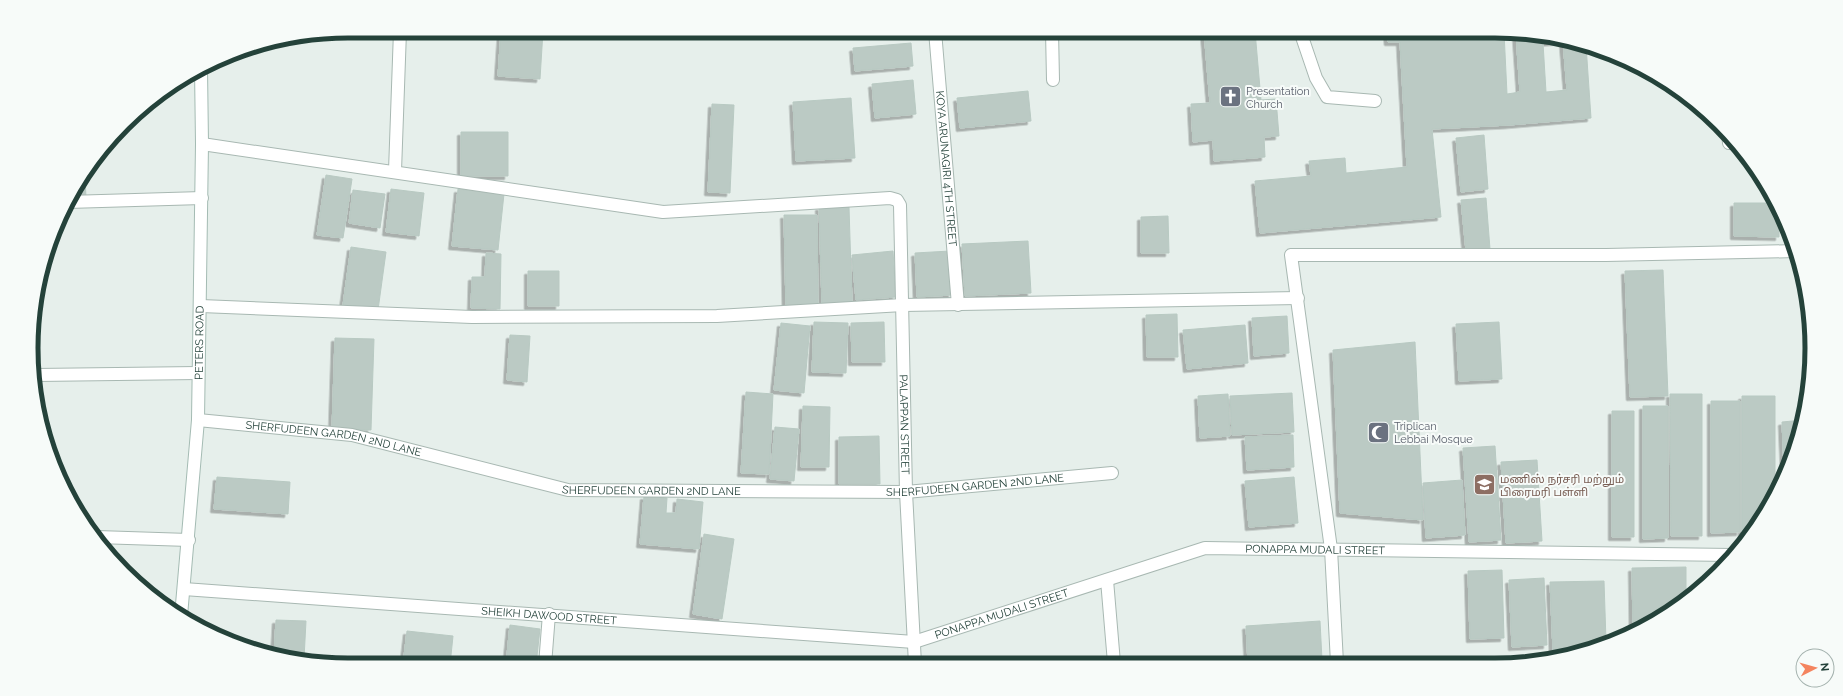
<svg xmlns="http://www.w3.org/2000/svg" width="1843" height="696" viewBox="0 0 1843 696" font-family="Raleway,'Noto Sans Tamil',sans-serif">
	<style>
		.building { fill: #bbcac4; stroke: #b8c9c2; fill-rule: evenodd; filter: url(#shadow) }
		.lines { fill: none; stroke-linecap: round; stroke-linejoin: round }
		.lane-casing { stroke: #a8b8b2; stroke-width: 14 }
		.street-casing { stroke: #a8b8b2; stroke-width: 14 }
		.secondary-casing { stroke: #a4bbb3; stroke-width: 14 }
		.lane { stroke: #fff; stroke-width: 12 }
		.street { stroke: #fff; stroke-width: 12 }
		.secondary { stroke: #fff; stroke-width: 12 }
		.labels { text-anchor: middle; stroke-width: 4; stroke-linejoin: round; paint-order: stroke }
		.worship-label { font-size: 11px; fill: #5b616d; stroke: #f7fbf9; text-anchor: start }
		.street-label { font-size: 11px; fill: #24423a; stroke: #f7fbf9 }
		.education-label { font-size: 11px; fill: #785e54; stroke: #f7fbf9; text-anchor: start }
		.rim { fill: none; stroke: #24423a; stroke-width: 5 }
	</style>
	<defs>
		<filter id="shadow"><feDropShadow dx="-3.5" dy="3.5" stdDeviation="0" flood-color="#0004"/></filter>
	</defs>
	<rect width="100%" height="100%" fill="#e6efeb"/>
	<path class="building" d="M501 31H543L540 79 498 76Z
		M1204 31H1255L1261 100 1276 99 1279 136 1264 137 1265 157 1214 161 1213 140 1193 142 1191 104 1210 103Z
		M1387 31 1504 32 1507 94 1520 92 1516 34 1577 42 1586 45 1591 118 1509 125 1432 129 1441 217 1260 233 1255 181 1311 176 1309 161 1345 158 1346 173 1407 167 1400 42H1388ZM1563 41 1567 90 1546 92 1543 43Z
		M911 43 913 66 855 71 853 48Z
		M913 80 916 114 875 118 872 84Z
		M1028 91 1031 121 960 128 957 98Z
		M851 98 855 158 796 161 793 102Z
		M712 104 734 105 730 193 708 192Z
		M461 132H508V176H461Z
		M1484 135 1488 189 1461 192 1456 138Z
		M326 175 352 179 343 238 317 235Z
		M85 176 86 198H69L73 190Z
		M391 189 424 193 419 236 386 232Z
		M458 189 504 194 498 250 452 246Z
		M353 190 385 194 380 228 349 223Z
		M1486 198 1490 249 1466 251 1461 200Z
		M1734 203H1776L1779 211V237L1734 236Z
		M819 207H849L852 303 822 304Z
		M784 215H817L818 308 786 309Z
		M1168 216 1169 253H1141V217Z
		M1028 241 1031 293 965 296 962 244Z
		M351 247 386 252 378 310 343 305Z
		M893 251 896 297 856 300 852 255Z
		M950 251 952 295 917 297 915 253Z
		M486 253 501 254 500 309 471 308 472 277H485Z
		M1663 270 1668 396 1630 397 1625 271Z
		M528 271H559V306H528Z
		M1177 314 1178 357H1147L1146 315Z
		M1287 316 1289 353 1254 356 1252 318Z
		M814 322 848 323 846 373 812 372Z
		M884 322 885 362H852L851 323Z
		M1499 322 1502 379 1459 381 1456 324Z
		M781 323 810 326 804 393 774 390Z
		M1245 325 1248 363 1187 369 1183 330Z
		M510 335 530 336 527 382 507 380Z
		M335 338 374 339 371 430 332 429Z
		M1415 342 1423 520 1340 513 1333 350Z
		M37 392H38L40 420 37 410Z
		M746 392 773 394 769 474 741 473Z
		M1292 393 1294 432 1232 435 1230 396Z
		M1228 394 1230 436 1200 438 1198 396Z
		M1670 394H1702V536H1671Z
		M1742 396H1775V488L1759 524 1742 544Z
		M1711 401H1740V532L1711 533Z
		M803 406 830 407 829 467H801Z
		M1643 406H1668V538L1643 539Z
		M1612 411H1634V537H1612Z
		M1803 420 1801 430 1784 468 1782 422Z
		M775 427 799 429 794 481 770 479Z
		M1293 435 1294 467 1247 470 1245 437Z
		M879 436 880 484H839V437Z
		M1495 446 1501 540 1469 542 1463 448Z
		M1537 460 1542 541 1506 543 1501 462Z
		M217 477 290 482 288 514 214 509Z
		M1294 477 1298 523 1249 527 1245 481Z
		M1462 480 1465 535 1426 538 1423 483Z
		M644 496 667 498 666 513H676L677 499 703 502 699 549 640 544Z
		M704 534 734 539 722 619 693 614Z
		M1686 567V598L1633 633 1632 568Z
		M1502 570 1504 638 1470 639 1468 571Z
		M1544 578 1547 645 1512 647 1509 580Z
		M1604 581 1606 641 1578 650 1553 651 1550 582Z
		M276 620 306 621 304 659 274 655Z
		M1320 621 1322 660 1248 663 1246 626Z
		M510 625 540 629 536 665H506Z
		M407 631 453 636 450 665H403Z"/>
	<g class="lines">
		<defs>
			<path id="lane" d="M1300 31 1316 78 1327 97 1375 101"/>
			<g id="street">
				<path id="s1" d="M935 31 958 305"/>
				<path d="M1052 31 1053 80"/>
				<path d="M1728 134 1729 143"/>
				<path id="s2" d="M202 144 663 212 890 198 897 200 900 205 906 492 915 664"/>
				<path d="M395 171 400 31"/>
				<path d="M68 202 202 198"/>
				<path d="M201 306 472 317 717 316 903 305 1298 298"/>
				<path d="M36 375 198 373"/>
				<path id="s3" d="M198 420 352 435 568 490 906 492 1112 473"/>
				<path d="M97 537 189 540"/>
				<path d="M1107 580 1114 663"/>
				<path id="s4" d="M184 589 914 642 1205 548 1732 555"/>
				<path d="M1337 663 1331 549 1291 255H1606L1796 251"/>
				<path d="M545 665 549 614"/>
			</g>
			<g id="secondary">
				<path id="s5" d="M181 616 198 420 202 144 201 68"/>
			</g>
		</defs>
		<use href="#lane" class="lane-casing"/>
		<use href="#street" class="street-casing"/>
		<use href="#secondary" class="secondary-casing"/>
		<use href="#lane" class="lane"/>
		<use href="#street" class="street"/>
		<use href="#secondary" class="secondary"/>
	</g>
	<defs>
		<symbol id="church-square" viewBox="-11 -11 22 22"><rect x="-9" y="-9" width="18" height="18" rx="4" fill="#6b7280" stroke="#f7fbf9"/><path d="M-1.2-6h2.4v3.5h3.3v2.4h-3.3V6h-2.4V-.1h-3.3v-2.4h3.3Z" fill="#fff"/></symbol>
		<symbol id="mosque-square" viewBox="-11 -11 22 22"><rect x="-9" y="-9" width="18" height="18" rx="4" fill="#6b7280" stroke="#f7fbf9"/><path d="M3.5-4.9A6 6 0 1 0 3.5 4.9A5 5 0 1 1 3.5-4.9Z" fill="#fff"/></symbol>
		<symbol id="school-square" viewBox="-11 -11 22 22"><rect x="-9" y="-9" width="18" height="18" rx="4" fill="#8d6e63" stroke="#f7fbf9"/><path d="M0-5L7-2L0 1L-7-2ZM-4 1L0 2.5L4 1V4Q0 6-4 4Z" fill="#fff"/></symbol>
	</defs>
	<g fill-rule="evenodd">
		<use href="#church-square" x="1218" y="84" width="25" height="25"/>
		<use href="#mosque-square" x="1366" y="420" width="25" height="25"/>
		<use href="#school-square" x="1472" y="472" width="25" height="25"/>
	</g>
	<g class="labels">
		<g class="worship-label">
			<text x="1246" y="95">Presentation<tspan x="1246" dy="13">Church</tspan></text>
			<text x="1394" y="430">Triplican<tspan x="1394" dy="13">Lebbai Mosque</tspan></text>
		</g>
		<g class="street-label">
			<text dy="4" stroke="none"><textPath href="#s1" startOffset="138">KOYA ARUNAGIRI 4TH STREET</textPath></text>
			<text dy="4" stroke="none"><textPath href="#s5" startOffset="274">PETERS ROAD</textPath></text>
			<text dy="4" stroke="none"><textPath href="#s2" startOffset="926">PALAPPAN STREET</textPath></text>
			<text dy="4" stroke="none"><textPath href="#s3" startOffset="137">SHERFUDEEN GARDEN 2ND LANE</textPath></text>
			<text dy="4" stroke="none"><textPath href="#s3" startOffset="785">SHERFUDEEN GARDEN 2ND LANE</textPath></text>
			<text dy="4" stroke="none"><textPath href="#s3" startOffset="461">SHERFUDEEN GARDEN 2ND LANE</textPath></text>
			<text dy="4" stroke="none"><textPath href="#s4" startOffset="1148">PONAPPA MUDALI STREET</textPath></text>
			<text dy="4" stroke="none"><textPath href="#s4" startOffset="824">PONAPPA MUDALI STREET</textPath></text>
			<text dy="4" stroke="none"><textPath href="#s4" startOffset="366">SHEIKH DAWOOD STREET</textPath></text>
		</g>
		<g class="education-label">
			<text x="1500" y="483">மணிஸ் நர்சரி மற்றும்<tspan x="1500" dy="13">பிரைமரி பள்ளி</tspan></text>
		</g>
	</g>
	<path d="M0 0H1843V696H0ZM348 38H1495A310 310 0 0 1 1805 348V348A310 310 0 0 1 1495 658H348A310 310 0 0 1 38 348V348A310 310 0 0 1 348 38Z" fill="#f7fbf9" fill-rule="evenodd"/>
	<path class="rim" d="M348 38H1495A310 310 0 0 1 1805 348V348A310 310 0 0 1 1495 658H348A310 310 0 0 1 38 348V348A310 310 0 0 1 348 38Z"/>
	<g transform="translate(1815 668) rotate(84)"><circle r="19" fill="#f7fbf9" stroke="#a3b1ad"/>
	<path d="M0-3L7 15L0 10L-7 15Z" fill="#f4845f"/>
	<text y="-6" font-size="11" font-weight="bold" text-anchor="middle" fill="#24423a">N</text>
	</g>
</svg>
